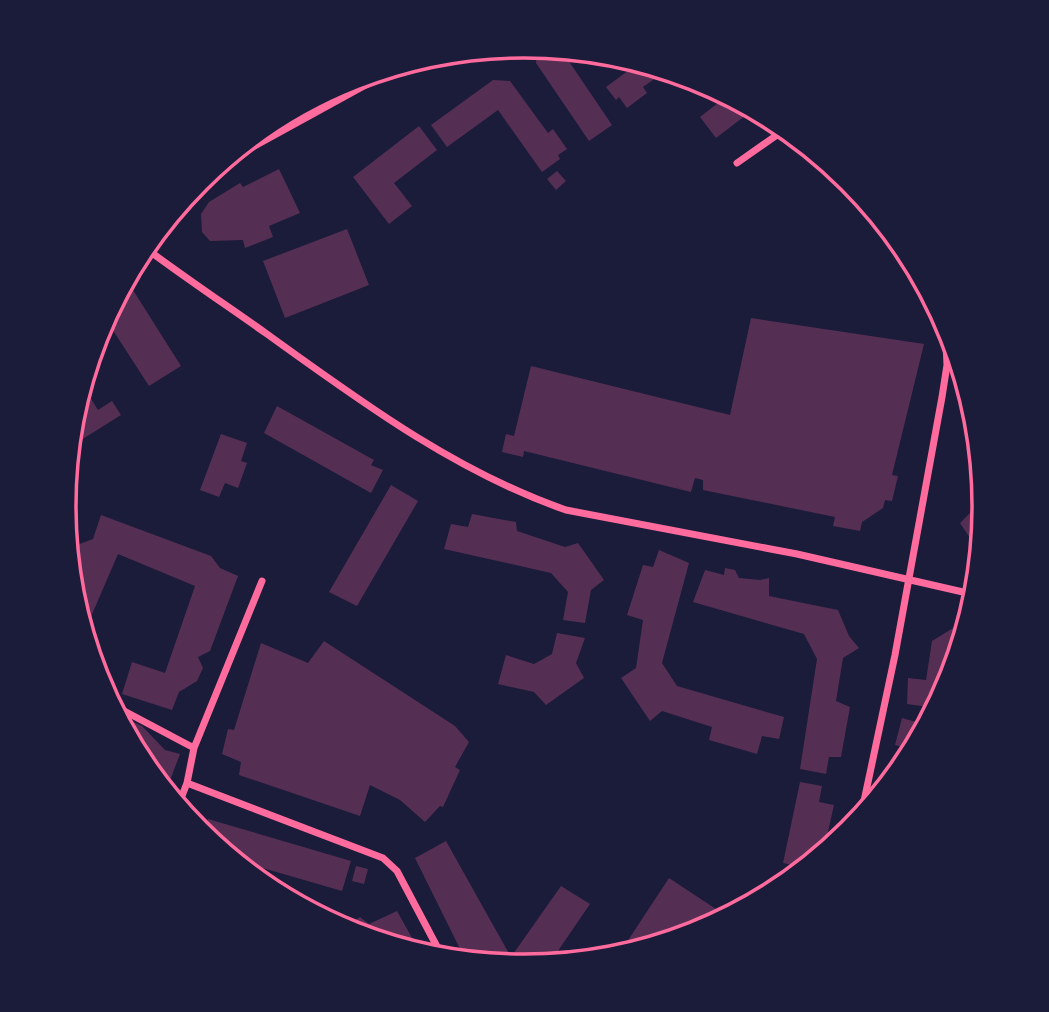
<svg xmlns="http://www.w3.org/2000/svg" width="1049" height="1012" viewBox="0 0 1049 1012" font-family="'Asap Condensed',sans-serif">
	<style>
		.building { fill: #542f53 }
		.lines { fill: none; stroke-linecap: round; stroke-linejoin: round }
		.minor { stroke: #ff6b9d; stroke-width: 7 }
		.tertiary { stroke: #ff6b9d; stroke-width: 12 }
		.rim { fill: none; stroke: #ff6b9d; stroke-width: 3.5 }
	</style>
	<rect width="100%" height="100%" fill="#1b1b3a"/>
	<path class="building" d="M537 47 581 51 568 60 612 125 589 141 536 63Z
		M640 62 667 70 643 87 647 93 627 108 619 97 616 100 606 87Z
		M493 80 510 81 548 133 553 129 567 149 558 155 560 159 542 172 498 110 447 147 431 125Z
		M728 95 754 109 716 138 700 117Z
		M419 126 437 150 394 183 412 206 389 224 353 177Z
		M279 169 300 213 269 226 273 237 245 248 243 240 210 241 202 232 201 214 209 202 240 183 243 187Z
		M557 171 566 181 556 190 547 179Z
		M347 229 369 285 285 318 263 261Z
		M126 279 181 366 149 386 105 318Z
		M751 318 924 344 892 475 898 476 892 501 885 500 883 508 862 522 860 531 833 526 835 517 703 490V480L695 478 691 492 524 451 523 457 502 452 506 434 514 436 531 366 730 415Z
		M85 389 98 410 112 401 121 415 70 447 73 416 80 392Z
		M277 406 374 460 371 465 383 470 371 493 264 433Z
		M975 415 976 417 981 464 968 461Z
		M221 434 247 443 241 461 247 463 238 488 225 483 219 497 200 490Z
		M982 478 985 506 980 553 960 523 974 509Z
		M391 485 418 501 357 606 329 592Z
		M472 514 516 522 517 531 565 547 578 543 604 580 591 590 585 623 563 620 568 592 551 573 444 549 451 524 468 527Z
		M101 515 211 556 220 568 238 576 210 651 198 657 203 668 197 681 179 692 172 710 122 694 132 662 165 673 195 586 118 554 84 633 73 595 70 564 77 545 93 539Z
		M659 550 689 563 662 663 677 686 784 717 779 739 762 736 757 754 709 740 712 727 662 711 650 721 621 678 636 668 643 620 627 615 643 565 653 567Z
		M725 568 735 570 739 578 760 580 769 578V596L838 610 849 636 859 648 843 658 836 701 850 707 841 757H829L826 774 800 769 817 659 804 634 693 602 705 570 724 575Z
		M958 625 967 626 959 652 953 657 948 676H952L950 683 936 708 907 704 908 678 926 680 932 641Z
		M557 633 585 638 576 663 584 678 546 705 534 692 498 684 506 655 534 664 552 654Z
		M324 641 455 726 469 742 455 767 460 770 443 807 440 806 425 822 400 800 370 785 360 816 239 775 241 762 222 754 228 729 234 730 261 643 308 663Z
		M117 715 142 726 165 750 180 754 166 791 141 762Z
		M902 718 927 725 908 761 910 749 895 745Z
		M800 782 822 786 819 802 834 805 823 854 809 853 806 868 783 863Z
		M208 819 351 861 342 891 232 859 203 835Z
		M446 841 511 957 561 886 590 904 549 964 524 966 466 961 415 858Z
		M356 866 368 869 364 884 352 881Z
		M669 878 728 917 691 934 677 925 666 942 617 957Z
		M397 911 421 954 343 928 360 917 369 924Z"/>
	<g class="lines">
		<path class="minor" d="M737 163 787 128
			M144 247C184 277 226 305 267 334 360 401 456 472 566 510L797 554 976 595
			M947 365 961 368
			M111 704 194 748
			M187 783 383 858 397 871 443 958
			M178 806 187 783 194 748 262 581
			M860 820 895 655 942 397 947 365 945 320"/>
		<path class="tertiary" d="M222 161 395 66"/>
	</g>
	<path d="M0 0H1049V1012H0ZM76 506a448 448 0 1 1 896 0a448 448 0 1 1-896 0Z" fill="#1b1b3a" fill-rule="evenodd"/>
	<path class="rim" d="M76 506a448 448 0 1 1 896 0a448 448 0 1 1-896 0Z"/>
</svg>
